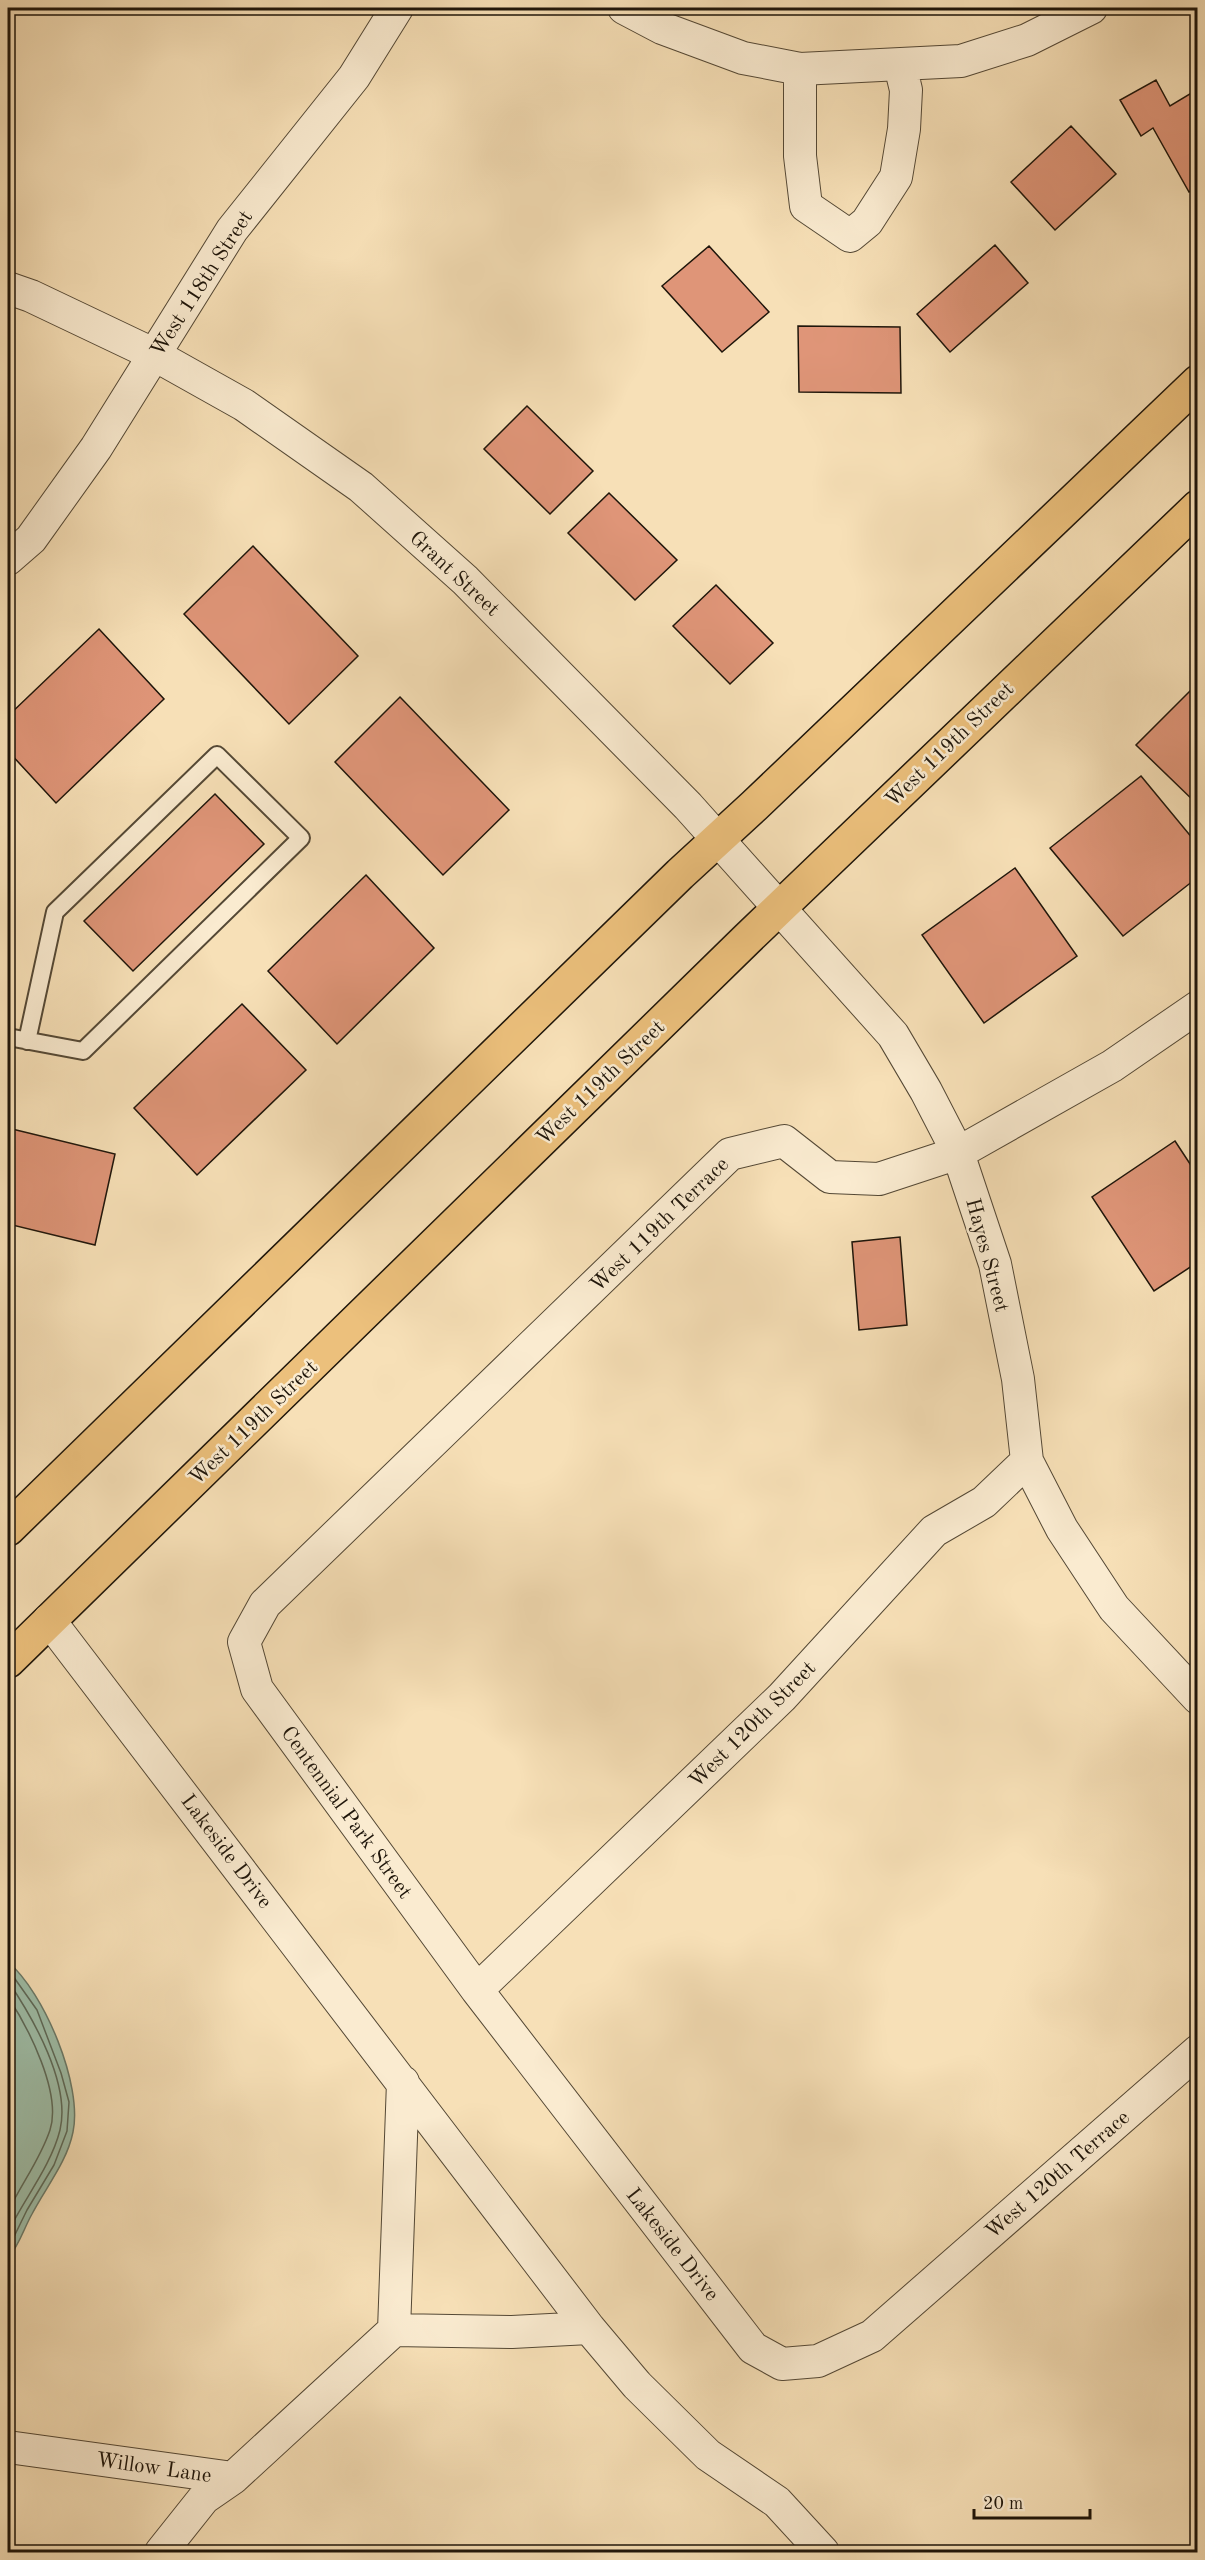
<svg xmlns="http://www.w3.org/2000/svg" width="1205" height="2560" viewBox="0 0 1205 2560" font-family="'Old Standard TT',serif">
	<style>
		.water { fill: #9ebea8; stroke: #6b7a69; stroke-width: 1.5 }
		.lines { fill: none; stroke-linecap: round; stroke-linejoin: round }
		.shore { stroke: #5e6a59; stroke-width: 1.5 }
		.building { fill: #df9578; stroke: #1e150a; stroke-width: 1.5 }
		.lane-casing { stroke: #544835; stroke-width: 20 }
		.street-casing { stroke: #544835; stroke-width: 34 }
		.primary-casing { stroke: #1e150a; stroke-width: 36 }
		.lane { stroke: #faebd0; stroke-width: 16 }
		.street { stroke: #faebd0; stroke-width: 32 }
		.primary { stroke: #ecc07c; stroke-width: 33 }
		.labels { text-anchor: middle; stroke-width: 5; stroke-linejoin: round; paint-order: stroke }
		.street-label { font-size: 21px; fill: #1e150a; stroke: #faebd0 }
	</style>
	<rect width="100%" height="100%" fill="#f7e0b7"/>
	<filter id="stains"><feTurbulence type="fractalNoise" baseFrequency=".00333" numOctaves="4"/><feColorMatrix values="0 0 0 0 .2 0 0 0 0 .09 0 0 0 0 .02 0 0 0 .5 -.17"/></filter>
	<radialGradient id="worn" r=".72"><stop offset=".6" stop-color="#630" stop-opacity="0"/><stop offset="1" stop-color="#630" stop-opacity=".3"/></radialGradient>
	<path class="water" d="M8 1962C44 1992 83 2085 73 2132 67 2162 46 2187 32 2214 24 2228 19 2246 8 2258Z"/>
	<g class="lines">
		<path class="shore" d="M8 1969 37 2010 61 2073 69 2102 67 2131 54 2165 27 2210 8 2249
			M8 1981C33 2018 71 2084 60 2130 51 2166 24 2199 8 2232
			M8 1997C28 2027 62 2093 50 2130 40 2160 21 2184 8 2212"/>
	</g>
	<path class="building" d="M1156 80 1170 106 1198 89V187L1189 192 1153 128 1141 136 1120 100Z
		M1071 126 1116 174 1055 230 1011 182Z
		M995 245 1028 283 950 352 917 314Z
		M709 246 769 312 722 352 662 286Z
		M798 326 900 327 901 393 799 392Z
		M527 406 593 471 550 514 484 449Z
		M609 493 677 560 635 600 568 533Z
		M253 546 358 656 289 724 184 614Z
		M716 585 773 643 730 684 673 626Z
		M99 629 164 699 56 803 8 751V716Z
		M1198 683V805L1136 745Z
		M400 697 509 810 443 875 335 762Z
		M1141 776 1198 845V877L1123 936 1050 848Z
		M215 794 264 844 133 971 84 921Z
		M1015 868 1077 956 984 1023 922 935Z
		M366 875 434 948 337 1044 268 971Z
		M242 1004 306 1070 197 1175 134 1108Z
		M8 1128 115 1154 95 1245 8 1224Z
		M1175 1141 1198 1176V1262L1154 1291 1092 1197Z
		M900 1237 907 1325 859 1330 852 1242Z"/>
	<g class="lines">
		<defs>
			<path id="lane" d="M8 1037 83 1051 301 838 217 755 55 912 27 1041"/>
			<path id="street" d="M624 8 662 28 743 58 800 69 961 61 1027 40 1091 8
				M800 69V156L806 206 850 236 867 222 896 177 904 129 906 90 900 65
				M8 288 31 296 153 354 244 405 361 487 465 580 688 806 893 1035 926 1091 958 1153 995 1264 1018 1379 1027 1461 1062 1529 1114 1608 1198 1698
				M8 559 31 539 96 448 232 230 354 77 397 8
				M1198 1007 1112 1066 958 1153 879 1179 830 1177 784 1141 730 1154 265 1604 244 1642 257 1689 477 1990 753 2348 782 2364 818 2361 872 2336 1198 2051
				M49 1620 589 2328 637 2385 708 2455 777 2502 823 2552
				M477 1990 782 1697 934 1531 984 1502 1027 1461
				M394 2330 403 2082
				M8 2447 233 2478
				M161 2552 204 2498 233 2478 394 2330 512 2332 589 2328"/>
			<path id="primary" d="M8 1529 680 874 754 806 1198 382
				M8 1661 747 939 1198 507"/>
		</defs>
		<use href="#lane" class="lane-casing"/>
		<use href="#street" class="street-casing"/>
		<use href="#primary" class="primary-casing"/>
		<use href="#lane" class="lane"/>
		<use href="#street" class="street"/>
		<use href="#primary" class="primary"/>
	</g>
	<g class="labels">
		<g class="street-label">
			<text transform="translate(201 283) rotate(-57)" y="7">West 118th Street</text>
			<text transform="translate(455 573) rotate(43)" y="7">Grant Street</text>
			<text transform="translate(949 744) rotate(-44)" y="7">West 119th Street</text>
			<text transform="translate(600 1082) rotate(-44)" y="7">West 119th Street</text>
			<text transform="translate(659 1224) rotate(-44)" y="7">West 119th Terrace</text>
			<text transform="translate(988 1255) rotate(75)" y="7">Hayes Street</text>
			<text transform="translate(253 1422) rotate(-44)" y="7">West 119th Street</text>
			<text transform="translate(752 1724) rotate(-45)" y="7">West 120th Street</text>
			<text transform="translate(347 1812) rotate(54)" y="7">Centennial Park Street</text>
			<text transform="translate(227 1851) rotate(53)" y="7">Lakeside Drive</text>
			<text transform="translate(1057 2174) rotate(-41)" y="7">West 120th Terrace</text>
			<text transform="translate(673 2244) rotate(52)" y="7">Lakeside Drive</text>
			<text transform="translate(154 2467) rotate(8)" y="7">Willow Lane</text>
		</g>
	</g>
	<rect width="1205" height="2560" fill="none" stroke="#f7e0b7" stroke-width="30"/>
	<rect x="9" y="9" width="1187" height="2542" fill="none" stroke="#1e150a" stroke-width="3"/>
	<rect x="15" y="15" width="1175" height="2530" fill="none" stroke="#1e150a" stroke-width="1.5"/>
	<path d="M974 2509v9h116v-9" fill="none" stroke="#1e150a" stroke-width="3"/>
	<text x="983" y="2509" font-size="18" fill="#1e150a" stroke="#faebd0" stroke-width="4.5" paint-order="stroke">20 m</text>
	<rect width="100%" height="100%" filter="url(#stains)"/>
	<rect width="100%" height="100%" fill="url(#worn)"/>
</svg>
